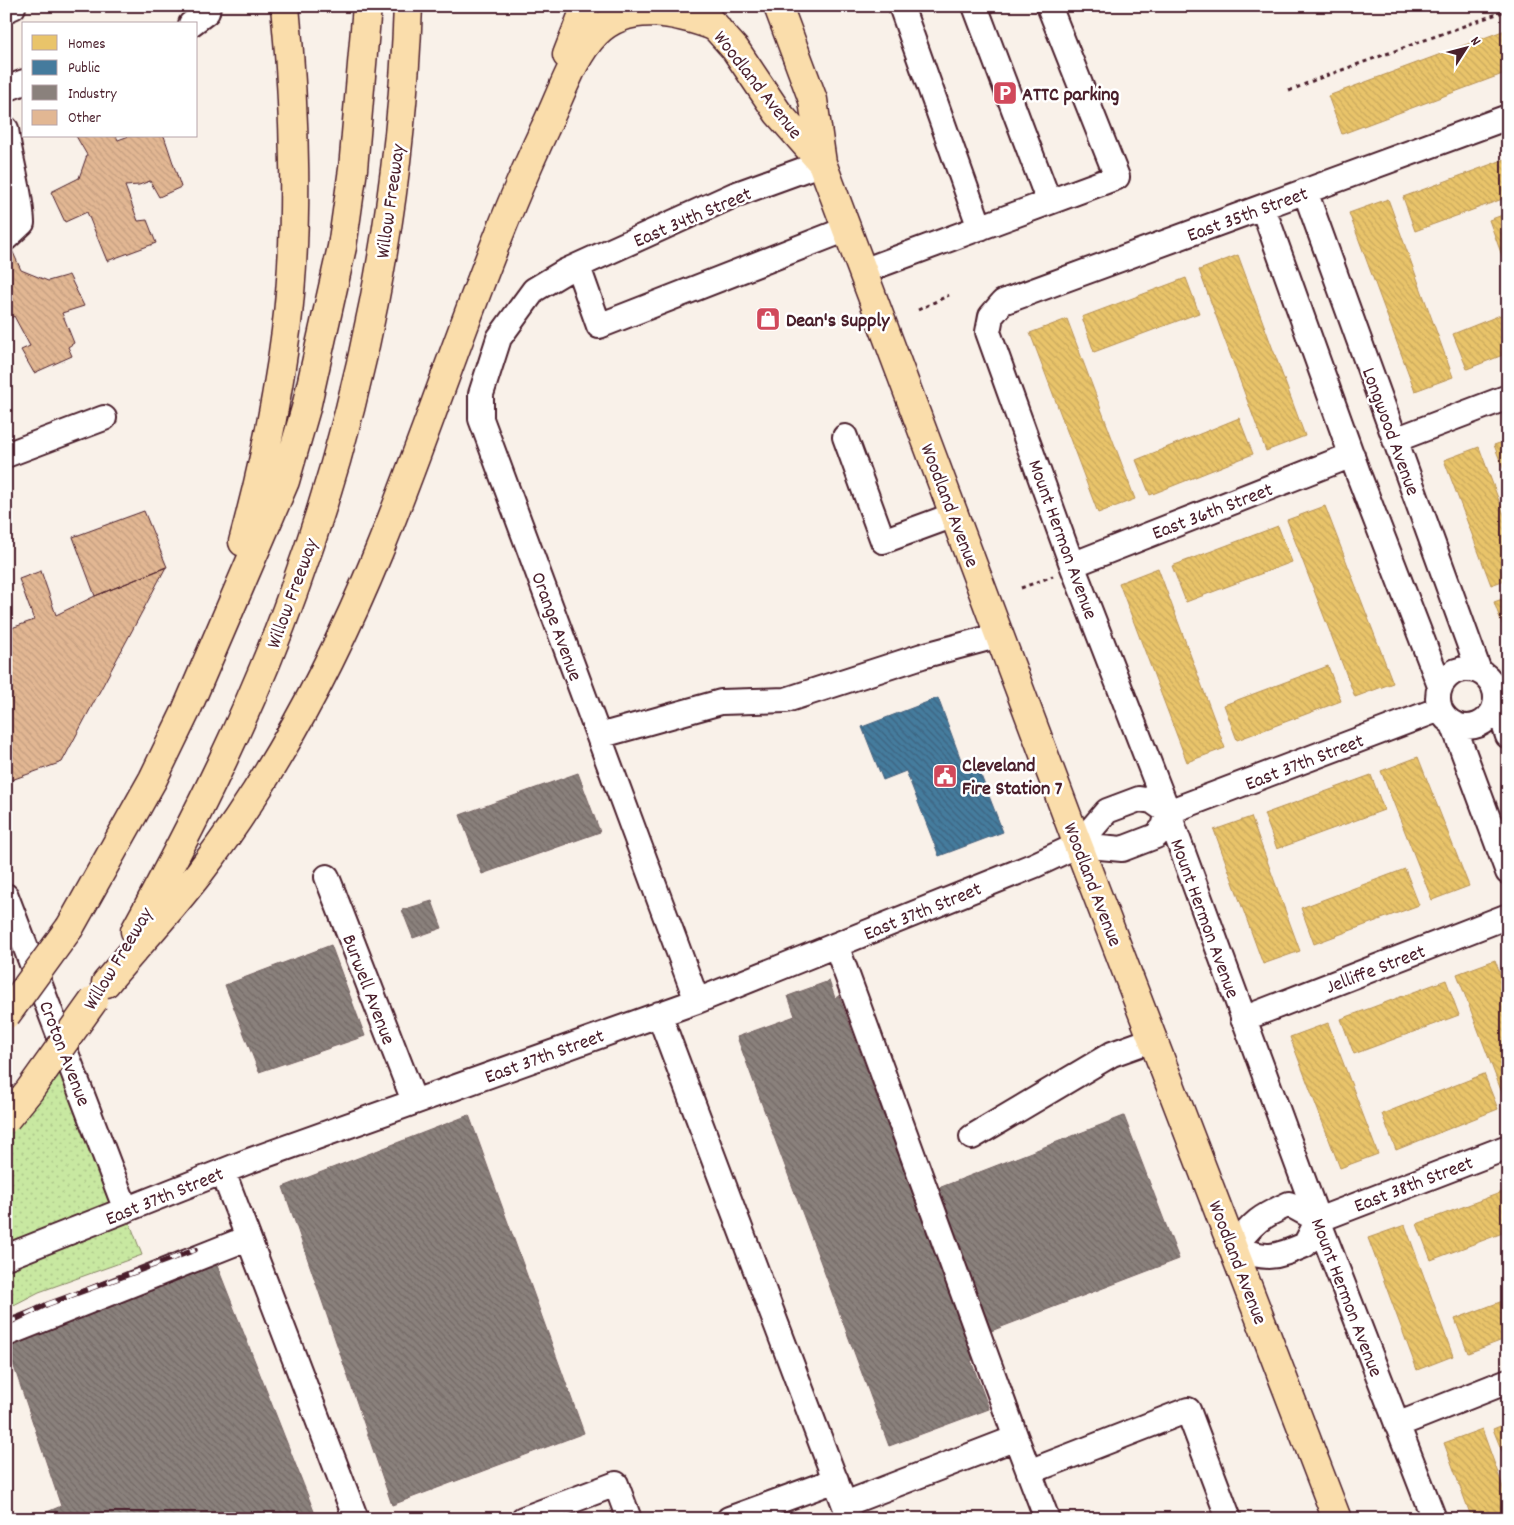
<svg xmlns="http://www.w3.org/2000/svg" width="1514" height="1525" viewBox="0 0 1514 1525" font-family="Dekko,sans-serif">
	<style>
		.grass { fill: url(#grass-dots); stroke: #898466 }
		.homes { fill: url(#homes-back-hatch); stroke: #b99257 }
		.public { fill: url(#public-back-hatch); stroke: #465f7b }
		.industry { fill: url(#industry-back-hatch); stroke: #776464 }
		.building { fill: url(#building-back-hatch); stroke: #4a1f2b }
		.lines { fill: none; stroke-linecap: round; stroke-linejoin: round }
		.minor-casing { stroke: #4a1f2b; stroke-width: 28 }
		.major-casing { stroke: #4a1f2b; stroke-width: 31 }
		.highway-casing { stroke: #4a1f2b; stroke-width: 31 }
		.path { stroke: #4a1f2b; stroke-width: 3; stroke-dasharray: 4 4; stroke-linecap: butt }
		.minor { stroke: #fff; stroke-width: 24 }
		.major { stroke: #faddab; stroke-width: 28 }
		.highway { stroke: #faddab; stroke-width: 28 }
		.rail-casing { stroke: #4a1f2b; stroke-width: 5.5 }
		.rail { stroke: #fff; stroke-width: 4; stroke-dasharray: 11; stroke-linecap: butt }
		.highway-bridge-casing { stroke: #4a1f2b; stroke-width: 31; stroke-linecap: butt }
		.highway-bridge { stroke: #faddab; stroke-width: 28 }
		.labels { text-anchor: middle; stroke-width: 5; stroke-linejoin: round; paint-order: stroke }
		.street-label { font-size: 20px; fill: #4a1f2b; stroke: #fff }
		.poi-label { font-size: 20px; font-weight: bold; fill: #4a1f2b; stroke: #fff; text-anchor: start }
	</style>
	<defs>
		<pattern id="grass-dots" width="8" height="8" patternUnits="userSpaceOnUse" patternTransform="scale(1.25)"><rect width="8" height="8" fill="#c8e8a1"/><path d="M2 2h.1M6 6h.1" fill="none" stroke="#adc78b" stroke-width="1.8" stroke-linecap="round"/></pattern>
		<pattern id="homes-back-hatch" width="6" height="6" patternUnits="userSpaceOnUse" patternTransform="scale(1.25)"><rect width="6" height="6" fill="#e9c46a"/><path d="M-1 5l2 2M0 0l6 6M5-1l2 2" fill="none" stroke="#c9a85c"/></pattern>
		<pattern id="public-back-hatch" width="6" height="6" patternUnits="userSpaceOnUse" patternTransform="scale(1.25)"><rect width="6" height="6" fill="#457b9d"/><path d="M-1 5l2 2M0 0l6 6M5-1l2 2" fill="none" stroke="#3c6480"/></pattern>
		<pattern id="industry-back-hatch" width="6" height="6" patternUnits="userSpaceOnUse" patternTransform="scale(1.25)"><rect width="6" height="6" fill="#8a817c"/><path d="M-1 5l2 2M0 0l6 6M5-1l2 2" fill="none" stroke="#736966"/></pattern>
		<pattern id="building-back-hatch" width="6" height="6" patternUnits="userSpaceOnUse" patternTransform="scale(1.25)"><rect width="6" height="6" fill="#e2b793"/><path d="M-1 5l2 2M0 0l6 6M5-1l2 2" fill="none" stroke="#c39d7f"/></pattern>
	</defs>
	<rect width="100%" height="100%" fill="#f9f1e9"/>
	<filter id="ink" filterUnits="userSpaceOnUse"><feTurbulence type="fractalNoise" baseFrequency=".02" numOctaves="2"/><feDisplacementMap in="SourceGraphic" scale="10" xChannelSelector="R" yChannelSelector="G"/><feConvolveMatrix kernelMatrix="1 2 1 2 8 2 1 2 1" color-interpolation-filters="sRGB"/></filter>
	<g filter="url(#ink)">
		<path class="grass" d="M64 1048 142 1255 39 1292 6 1309V1119Z"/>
		<path class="homes" d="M1508 29V72L1342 134 1328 96Z
			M1508 158V197L1415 231 1403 197Z
			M1388 199 1453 377 1415 391 1349 213Z
			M1508 213V272L1489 220Z
			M1238 255 1305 436 1266 451 1199 270Z
			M1186 278 1199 313 1094 352 1082 317Z
			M1508 312V353L1467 369 1453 334Z
			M1067 319 1135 499 1098 513 1030 333Z
			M1239 418 1253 454 1150 495 1136 460Z
			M1508 440V481L1494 445Z
			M1479 447 1508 525V579L1491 585 1444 460Z
			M1325 506 1393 683 1355 697 1287 520Z
			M1278 526 1292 562 1186 602 1172 566Z
			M1158 568 1225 748 1187 762 1119 583Z
			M1508 597V637L1507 638 1494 602Z
			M1328 666 1341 701 1237 740 1224 705Z
			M1418 757 1469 886 1432 900 1381 771Z
			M1371 775 1384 810 1277 849 1264 814Z
			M1251 817 1300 951 1263 964 1214 830Z
			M1405 869 1419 905 1314 944 1301 908Z
			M1495 960 1508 994 1507 1106 1457 974Z
			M1446 980 1459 1015 1354 1054 1341 1019Z
			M1328 1023 1378 1154 1340 1168 1290 1037Z
			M1484 1074 1498 1109 1396 1150 1382 1114Z
			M1508 1190V1231L1431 1260 1417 1224Z
			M1405 1225 1453 1356 1417 1370 1368 1238Z
			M1508 1299V1338L1468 1353 1455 1319Z
			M1508 1423V1463L1507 1464 1493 1429Z
			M1482 1429 1508 1501V1519H1472L1444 1443Z"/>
		<path class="public" d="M938 698 961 760 980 773 1003 832 939 856 906 771 883 780 862 727Z"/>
		<path class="industry" d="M578 773 600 832 482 874 460 815Z
			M432 901 442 928 413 938 402 910Z
			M331 945 365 1036 259 1072 225 985Z
			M829 981 835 998 839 996 974 1359 971 1361 989 1409 889 1446 737 1037 795 1016 788 996Z
			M469 1115 584 1433 392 1505 283 1187Z
			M1124 1116 1179 1259 991 1331 936 1189Z
			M216 1263 317 1519H31L61 1506 6 1343Z"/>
		<path class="building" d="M76 136H116L118 140 129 136H164L181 187 159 197 150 181 139 185 125 186 138 221 147 220 156 243 107 261 87 212 65 222 51 192 79 178 87 155Z
			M11 248 21 270 48 281 69 275 84 306 62 313 74 343 68 347 72 356 34 373 21 350 30 346 14 316 6 321V252Z
			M144 511 167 567 95 596 73 537Z
			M166 567 62 762 6 782V630L34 620 19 579 41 571 56 615 95 596Z"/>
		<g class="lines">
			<defs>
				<path id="minor" d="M901 6 980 228
					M975 6 1049 202
					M6 10 13 7
					M191 24 207 12 208 6
					M6 89 24 82
					M6 129C10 161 21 192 22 223L6 238
					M1305 191 1479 671
					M1263 208 1359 476 1440 686
					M578 267 599 326 847 229
					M863 271 1117 177 1049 6
					M845 437 883 541 954 515
					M1395 440 1508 397
					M6 455 104 418
					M1072 565 1352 455
					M1438 698a29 29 0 1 1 58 0a29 29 0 1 1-58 0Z
					M1493 712 1504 724 1508 736
					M1453 724 1508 872
					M599 736 721 702 786 700 922 656 1000 635
					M1168 812 1440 709
					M1078 845 1122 849 1156 836 1164 827 1168 812
					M327 877 414 1101
					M6 896 126 1210
					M836 945 1016 1438
					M697 1001 481 419V394L499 338 534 290 564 272 734 195 822 163
					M659 1014 850 1519
					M1243 1019 1508 916
					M972 1137 1112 1054 1154 1039
					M223 1172 356 1519
					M1318 1220 1289 1204C1260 1217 1253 1222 1234 1248 1267 1260 1274 1258 1305 1245L1318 1220 1508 1147
					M6 1257 249 1161 697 1001 1035 865 1078 845 1107 811 1139 799 1152 801 1168 812
					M6 1334 248 1238
					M1397 1425 1508 1381
					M1029 1472 1188 1410 1229 1519
					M845 1504 1016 1438 1047 1519
					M523 1519 616 1484 629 1519
					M729 1519 836 1480
					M1434 1519 1318 1220 1168 812 1072 565 988 332 991 316 1003 302 1508 117"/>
				<path id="major" d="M778 6 813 100 822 163 1078 845 1337 1519
					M700 10 735 49 778 113 822 163"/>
				<path id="highway" d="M567 55 586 6
					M243 542C262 473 277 403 286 331 299 229 295 108 285 6
					M70 927 153 779 186 711 285 481 306 408 342 247 353 169 367 6
					M135 931C195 821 252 708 294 590 362 404 401 204 408 6
					M106 983C137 946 170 911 200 872 274 775 333 663 379 551 436 411 481 265 545 128 560 98 572 57 596 33 629 0 678 13 716 27"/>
			</defs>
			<use href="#minor" class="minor-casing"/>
			<use href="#major" class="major-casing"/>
			<use href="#highway" class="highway-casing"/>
			<path class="path" d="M1289 91 1317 79 1508 10
				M918 310 949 295
				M1021 588 1053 576"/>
			<use href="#minor" class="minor"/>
			<use href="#major" class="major"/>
			<use href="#highway" class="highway"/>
			<defs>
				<path id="rail" d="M6 1324 48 1304 195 1250"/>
			</defs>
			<use href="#rail" class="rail-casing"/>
			<use href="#rail" class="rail"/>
			<defs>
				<path id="highway-bridge" d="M6 1015 70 927
					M6 1119 29 1091 94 1000"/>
			</defs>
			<use href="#highway-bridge" class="highway-bridge-casing"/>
			<use href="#highway-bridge" class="highway-bridge"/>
		</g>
	</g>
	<defs>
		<symbol id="parking-square" viewBox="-11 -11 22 22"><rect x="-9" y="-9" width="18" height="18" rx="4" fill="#d1495b" stroke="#fff"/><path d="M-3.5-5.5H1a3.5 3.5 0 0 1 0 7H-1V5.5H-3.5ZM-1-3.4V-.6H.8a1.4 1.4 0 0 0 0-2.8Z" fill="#fff"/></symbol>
		<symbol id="shop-square" viewBox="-11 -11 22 22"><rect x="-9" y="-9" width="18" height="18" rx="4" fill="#d1495b" stroke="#fff"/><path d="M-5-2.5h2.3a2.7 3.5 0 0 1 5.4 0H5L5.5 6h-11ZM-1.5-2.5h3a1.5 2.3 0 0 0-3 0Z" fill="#fff"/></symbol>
		<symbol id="civic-square" viewBox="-11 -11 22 22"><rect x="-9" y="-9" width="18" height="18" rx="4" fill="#d1495b" stroke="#fff"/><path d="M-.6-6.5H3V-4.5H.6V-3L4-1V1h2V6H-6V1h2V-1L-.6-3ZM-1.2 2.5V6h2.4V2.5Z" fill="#fff"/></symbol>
	</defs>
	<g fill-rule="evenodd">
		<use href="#parking-square" x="991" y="79" width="28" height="28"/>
		<use href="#shop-square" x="754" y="305" width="28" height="28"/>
		<use href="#civic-square" x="931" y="762" width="28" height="28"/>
	</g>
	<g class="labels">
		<g class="street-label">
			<text transform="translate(759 84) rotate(52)" y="7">Woodland Avenue</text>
			<text transform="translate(389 201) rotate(-82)" y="7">Willow Freeway</text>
			<text transform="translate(1247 213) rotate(-20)" y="7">East 35th Street</text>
			<text transform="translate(692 216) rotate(-23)" y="7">East 34th Street</text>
			<text transform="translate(1392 431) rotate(70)" y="7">Longwood Avenue</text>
			<text transform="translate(951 505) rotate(69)" y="7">Woodland Avenue</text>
			<text transform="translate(1212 510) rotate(-21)" y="7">East 36th Street</text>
			<text transform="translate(1064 539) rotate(70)" y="7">Mount Hermon Avenue</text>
			<text transform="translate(291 593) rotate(-70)" y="7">Willow Freeway</text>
			<text transform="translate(558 626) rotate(70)" y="7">Orange Avenue</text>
			<text transform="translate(1304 761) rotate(-21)" y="7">East 37th Street</text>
			<text transform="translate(1094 884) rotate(69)" y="7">Woodland Avenue</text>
			<text transform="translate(922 910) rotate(-22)" y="7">East 37th Street</text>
			<text transform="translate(1206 918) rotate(70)" y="7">Mount Hermon Avenue</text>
			<text transform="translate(117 958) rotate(-59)" y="7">Willow Freeway</text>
			<text transform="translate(1375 968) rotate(-21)" y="7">Jelliffe Street</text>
			<text transform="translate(370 989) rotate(69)" y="7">Burwell Avenue</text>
			<text transform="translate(66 1053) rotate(69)" y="7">Croton Avenue</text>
			<text transform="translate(544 1055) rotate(-20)" y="7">East 37th Street</text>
			<text transform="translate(1413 1183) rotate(-21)" y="7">East 38th Street</text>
			<text transform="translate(164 1195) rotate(-22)" y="7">East 37th Street</text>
			<text transform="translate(1239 1262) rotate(69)" y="7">Woodland Avenue</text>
			<text transform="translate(1348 1297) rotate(69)" y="7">Mount Hermon Avenue</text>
		</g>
		<g class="poi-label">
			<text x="1022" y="100">ATTC parking</text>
			<text x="786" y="326">Dean's Supply</text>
			<text x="962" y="771">Cleveland<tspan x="962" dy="23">Fire Station 7</tspan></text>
		</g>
	</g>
	<rect width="1514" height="1525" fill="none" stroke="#fff" stroke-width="25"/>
	<rect x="12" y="12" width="1489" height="1500" fill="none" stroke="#4a1f2b" stroke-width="2" filter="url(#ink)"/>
	<rect x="22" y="22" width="175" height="115" fill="#ffffff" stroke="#b7a5aa"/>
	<rect x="32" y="35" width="25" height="15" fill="#e9c46a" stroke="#b7a5aa"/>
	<text x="68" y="48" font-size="15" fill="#4a1f2b">Homes</text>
	<rect x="32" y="60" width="25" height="15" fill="#457b9d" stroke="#b7a5aa"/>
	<text x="68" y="72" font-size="15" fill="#4a1f2b">Public</text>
	<rect x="32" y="85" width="25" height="15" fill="#8a817c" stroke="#b7a5aa"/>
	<text x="68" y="98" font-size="15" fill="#4a1f2b">Industry</text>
	<rect x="32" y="110" width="25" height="15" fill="#e2b793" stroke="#b7a5aa"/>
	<text x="68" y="122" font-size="15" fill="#4a1f2b">Other</text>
	<g transform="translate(1466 48) rotate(54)" stroke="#ffffff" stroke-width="4" paint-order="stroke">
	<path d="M0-4L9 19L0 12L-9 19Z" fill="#4a1f2b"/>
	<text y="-8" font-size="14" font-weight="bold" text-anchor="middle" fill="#4a1f2b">N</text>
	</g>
</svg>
